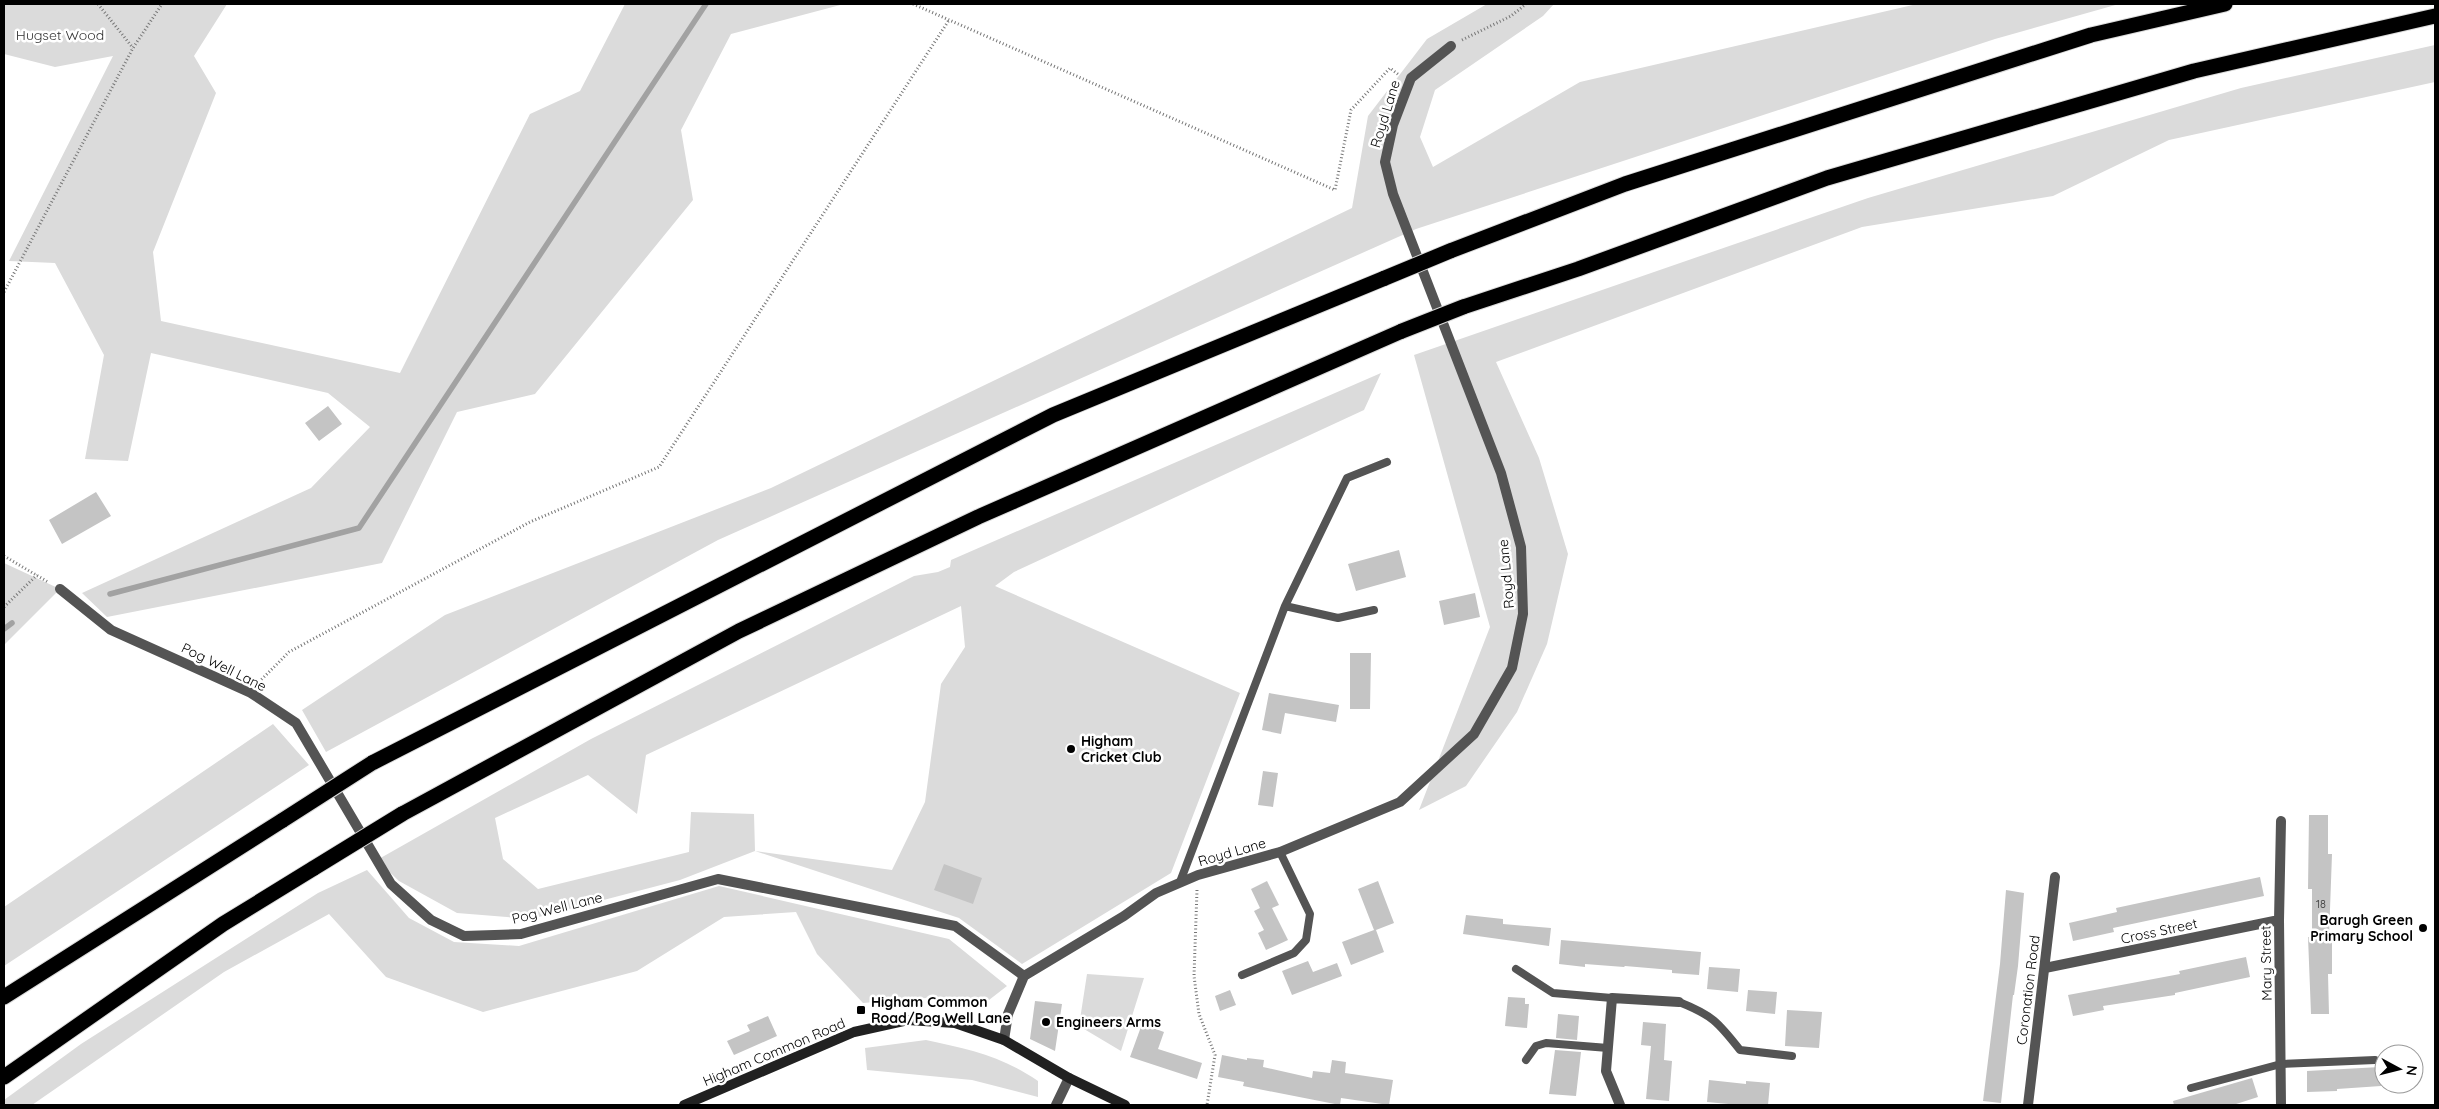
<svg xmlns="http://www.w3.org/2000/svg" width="2439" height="1109" viewBox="0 0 2439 1109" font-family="Quicksand,sans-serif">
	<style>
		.green { fill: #dbdbdb; fill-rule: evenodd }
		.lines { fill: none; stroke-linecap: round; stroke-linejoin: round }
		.stream { stroke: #a2a2a2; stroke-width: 5.5 }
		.building { fill: #c4c4c4 }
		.highway-casing { stroke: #dbdbdb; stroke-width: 17 }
		.path { stroke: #767676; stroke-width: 3; stroke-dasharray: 1 2.5; stroke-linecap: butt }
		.lane { stroke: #545454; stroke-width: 8 }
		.street { stroke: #545454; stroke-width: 10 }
		.secondary { stroke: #212121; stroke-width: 10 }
		.highway { stroke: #000; stroke-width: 15 }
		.highway-bridge-casing { stroke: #dbdbdb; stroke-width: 17; stroke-linecap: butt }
		.highway-bridge { stroke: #000; stroke-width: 15 }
		.poi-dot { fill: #000; stroke: #fff; stroke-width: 2 }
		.labels { text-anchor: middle; stroke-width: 5; stroke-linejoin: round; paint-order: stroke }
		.number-label { font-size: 11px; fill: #313131 }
		.park-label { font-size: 14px; fill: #323232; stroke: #fff }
		.street-label { font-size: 14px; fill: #000; stroke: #fff }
		.poi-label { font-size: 14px; font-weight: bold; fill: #000; stroke: #fff; text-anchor: start }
	</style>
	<rect width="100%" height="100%" fill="#fff"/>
	<path class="green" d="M4 4H227L194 56 216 93 153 252 161 321 400 373 530 114 580 91 625 4H844L731 34 681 130 693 200 535 394 457 412 382 563 107 617 82 593 311 488 370 427 328 393 151 353 128 461 85 459 104 355 55 263 9 261 113 56 55 67 4 54Z
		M1487 4H1554L1543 16 1435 90 1420 137 1433 167 1580 82 1917 4H2119L1995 39 1416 229 718 540 326 752 302 710 445 615 771 488 1352 208 1368 116 1427 39Z
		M2435 45V82L2169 140 2053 196 1862 227 1496 362 1539 458 1568 554 1547 644 1517 712 1466 786 1419 810 1490 627 1414 355 1868 198 2241 88Z
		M1381 373 1364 410 1014 572 995 586 1240 693 1171 873 1022 964 959 918 755 851 680 880 531 919 457 913 399 881 377 860 591 739 914 576 938 572 950 567 951 560ZM961 606 965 647 941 684 925 802 892 870 755 851 754 814 691 812 689 852 538 889 503 859 495 818 588 775 637 814 646 755Z
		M4 563 60 589 4 645Z
		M273 724 309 765 4 966V907Z
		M367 870 409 918 454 942 519 946 719 886 949 939 1007 986 980 1007 926 998 863 1003 817 954 796 912 724 917 637 971 483 1012 386 977 329 914 224 972 32 1105H4V1100L81 1044 318 893Z
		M1087 974 1144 978 1121 1051 1079 1026Z
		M926 1040C968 1049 1002 1056 1038 1081V1097L972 1080 867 1070 865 1048Z"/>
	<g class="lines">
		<path class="stream" d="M110 594 359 528 706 4
			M4 629 12 623"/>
	</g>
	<path class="building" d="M328 406 342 424 319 441 305 423Z
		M96 492 111 516 62 544 49 520Z
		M1399 550 1406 577 1356 591 1348 564Z
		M1475 593 1480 617 1444 625 1439 601Z
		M1350 653H1371L1370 709H1350Z
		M1269 693 1339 705 1336 722 1285 713 1281 734 1262 730Z
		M1263 771 1278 773 1273 807 1258 805Z
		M2309 815H2328V854H2332L2329 937H2332V974H2328L2329 1014H2311L2308 937H2312V889H2308Z
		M944 864 982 878 973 904 934 890Z
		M2260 877 2264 896 2113 928 2114 932 2073 941 2069 923 2117 912 2116 908Z
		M1267 881 1279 905 1272 908 1288 940 1266 950 1258 933 1264 930 1254 911 1260 908 1251 889Z
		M1378 881 1394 923 1376 930 1384 952 1351 965 1342 942 1374 930 1358 889Z
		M2006 890 2024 893 2018 966 2014 995H2013L2001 1103 1983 1101 2000 964Z
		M1466 915 1503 919V924L1551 928 1549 946 1463 934Z
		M1561 940 1701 952 1699 975 1672 973V970L1625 966 1624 967 1585 964V967L1559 964Z
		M2246 957 2250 977 2175 993V995L2103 1006 2104 1010 2073 1016 2068 995 2180 974 2179 971Z
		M1308 961 1313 972 1337 963 1342 976 1292 995 1282 971Z
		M1709 967 1740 969 1738 992 1707 989Z
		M1230 990 1236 1005 1220 1011 1215 996Z
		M1748 990 1777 992 1775 1014 1746 1011Z
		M1508 997 1525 998V1004H1529L1527 1028 1505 1026Z
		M1035 1001 1062 1004 1055 1051 1030 1039Z
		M1787 1010 1822 1012 1819 1048 1785 1046Z
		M1558 1014 1579 1016 1577 1040 1556 1038Z
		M768 1016 777 1036 734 1055 727 1041 750 1031 747 1025Z
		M1643 1022 1666 1024 1664 1060 1672 1061 1669 1101 1646 1099 1651 1046 1641 1045Z
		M1142 1024 1164 1032 1158 1049 1202 1063 1197 1079 1130 1057Z
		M1555 1050 1581 1052 1576 1096 1549 1094Z
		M1222 1055 1247 1060V1058L1264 1060 1263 1067 1312 1078 1313 1071 1330 1073 1332 1060 1346 1062 1345 1073 1393 1080 1389 1105 1341 1098 1340 1105 1243 1086 1244 1082 1218 1077Z
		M2380 1067 2381 1086 2337 1089V1091L2307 1092V1071Z
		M2252 1078 2258 1097 2233 1105H2174L2173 1101Z
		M1709 1080 1746 1084V1081L1770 1083 1768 1105H1739L1707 1102Z"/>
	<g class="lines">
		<defs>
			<path id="highway" d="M1450 251 1625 184 2091 35 2225 4
				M1463 307 1578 269 1827 178 2194 71 2435 16
				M372 763 1053 415 1385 278
				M402 814 739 631 978 517 1402 331
				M4 997 283 820
				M4 1077 223 924 314 868"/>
		</defs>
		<use href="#highway" class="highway-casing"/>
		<path class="path" d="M98 4 133 48
			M913 4 1335 190 1351 110 1390 68 1399 75
			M1462 40 1511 16 1526 4
			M4 292 133 48 162 4
			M4 556 48 582
			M4 607 37 575
			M259 682 289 652 530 522 659 467 949 20
			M1197 890 1194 976 1199 1014 1215 1055 1207 1105"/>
		<path class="lane" d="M1285 606 1347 478 1387 462
			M1180 882 1285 606 1338 618 1374 610
			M1516 969 1553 993 1612 998
			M1242 975 1294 953 1306 940 1310 914 1280 852
			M1679 1002C1712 1015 1718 1022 1740 1050L1792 1056
			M1526 1060 1536 1046 1546 1043 1608 1048
			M2191 1088 2281 1064 2375 1060"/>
		<path class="street" d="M60 589 111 630 251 693 296 723 391 884 431 920 464 936 521 934 718 879 955 926 1024 976 1008 1014 1004 1040
			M2281 821 2279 920 2281 1105
			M2045 968 2279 920
			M1024 976 1124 916 1156 893 1198 875 1280 852 1400 802 1474 734 1512 668 1523 614 1521 547 1501 473 1393 194 1385 162 1393 125 1411 78 1451 46
			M1056 1105 1069 1078
			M1620 1105 1606 1071 1612 998 1679 1002
			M2028 1105 2055 877"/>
		<path class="secondary" d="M684 1105 854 1032 908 1020 955 1023 1004 1040 1069 1078 1125 1105"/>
		<use href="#highway" class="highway"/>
		<defs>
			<path id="highway-bridge" d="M1385 278 1450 251
				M1402 331 1463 307
				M283 820 372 763
				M314 868 402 814"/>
		</defs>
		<use href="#highway-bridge" class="highway-bridge-casing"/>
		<use href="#highway-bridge" class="highway-bridge"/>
	</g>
	<g class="poi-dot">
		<circle cx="1071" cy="749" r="5"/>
		<circle cx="2423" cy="928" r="5"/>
		<rect x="856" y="1005" width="10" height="10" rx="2.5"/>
		<circle cx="1046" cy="1022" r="5"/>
	</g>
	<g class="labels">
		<g class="number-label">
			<text x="2321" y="908">18</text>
		</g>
		<g class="park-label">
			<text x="60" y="40">Hugset Wood</text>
		</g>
		<g class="street-label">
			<text transform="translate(1385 114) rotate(-73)" y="5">Royd Lane</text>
			<text transform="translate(1506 574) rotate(-95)" y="5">Royd Lane</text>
			<text transform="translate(224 667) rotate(26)" y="5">Pog Well Lane</text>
			<text transform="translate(1232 852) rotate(-16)" y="5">Royd Lane</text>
			<text transform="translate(557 908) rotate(-14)" y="5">Pog Well Lane</text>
			<text transform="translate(2159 931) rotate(-12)" y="5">Cross Street</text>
			<text transform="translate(2266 963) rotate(-91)" y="5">Mary Street</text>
			<text transform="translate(2028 990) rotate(-83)" y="5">Coronation Road</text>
			<text transform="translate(774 1052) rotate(-23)" y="5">Higham Common Road</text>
		</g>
		<g class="poi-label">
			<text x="1081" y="746">Higham<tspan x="1081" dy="16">Cricket Club</tspan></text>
			<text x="2413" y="925" text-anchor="end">Barugh Green<tspan x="2413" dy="16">Primary School</tspan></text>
			<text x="871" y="1007">Higham Common<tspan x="871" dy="16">Road/Pog Well Lane</tspan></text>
			<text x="1056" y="1027">Engineers Arms</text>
		</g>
	</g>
	<rect width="2439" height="1109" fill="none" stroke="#000000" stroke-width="10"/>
	<g transform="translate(2399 1069) rotate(97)"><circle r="24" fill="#ffffff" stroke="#999999"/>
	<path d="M0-4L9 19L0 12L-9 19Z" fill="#000000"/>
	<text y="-8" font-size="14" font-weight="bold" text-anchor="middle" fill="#000000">N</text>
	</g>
</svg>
